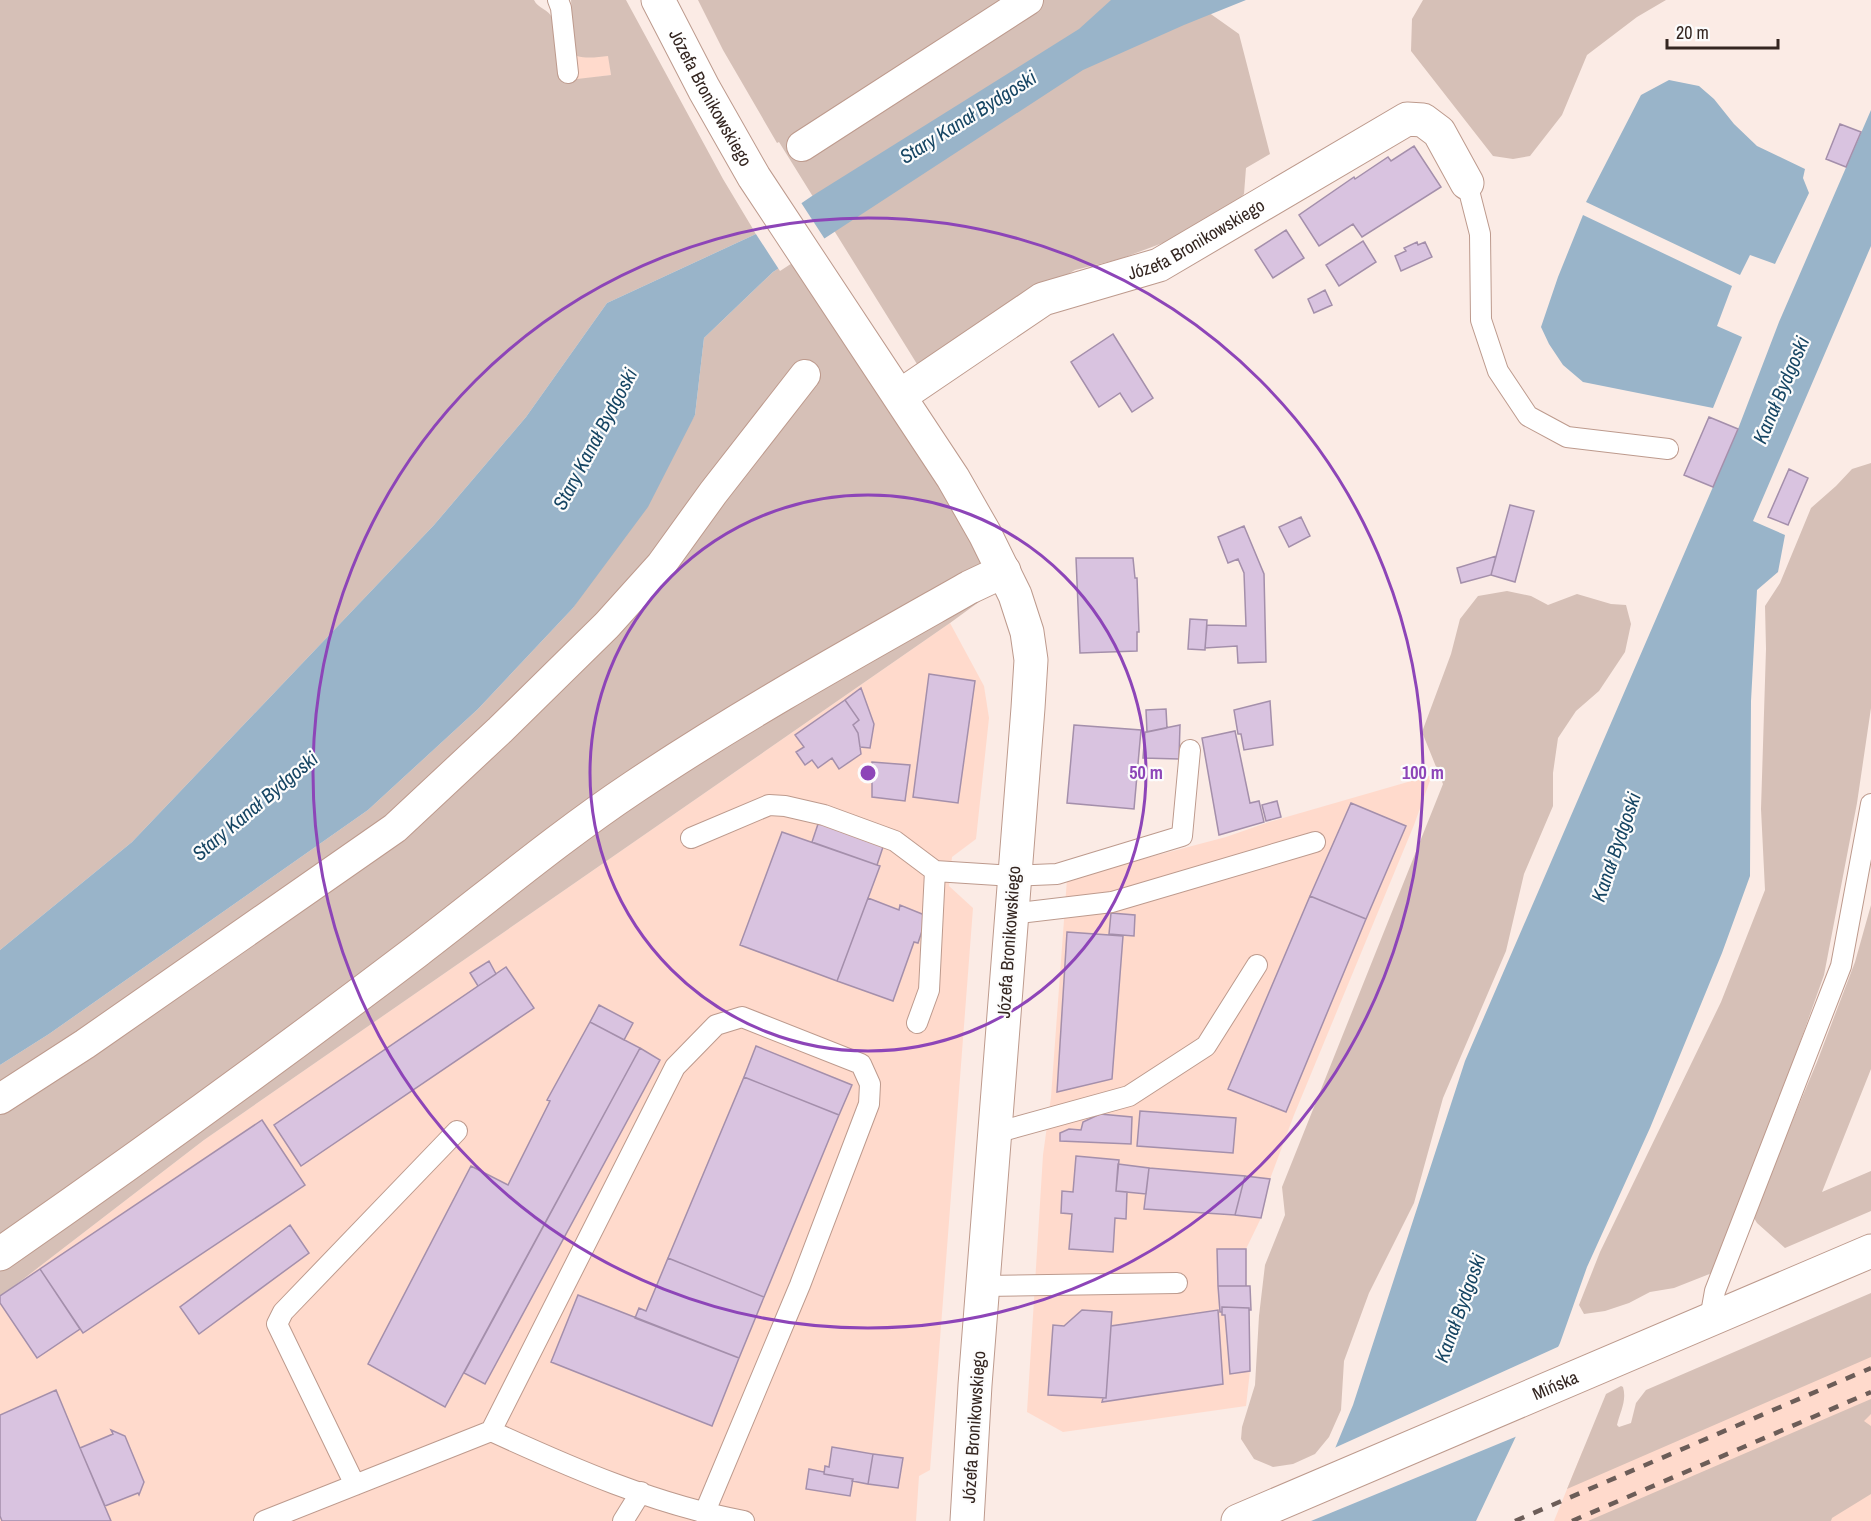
<svg xmlns="http://www.w3.org/2000/svg" width="1871" height="1521" viewBox="0 0 1871 1521" font-family="'Archivo Narrow',sans-serif">
	<style>
		.built { fill: #ffdacc }
		.green { fill: #d6c0b7; fill-rule: evenodd }
		.water { fill: #99b4c9 }
		.pier { fill: #fbebe5 }
		.building { fill: #d9c3e0; stroke: #a48fab; stroke-width: 1.5 }
		.lines { fill: none; stroke-linecap: round; stroke-linejoin: round }
		.service-casing { stroke: #bd9a8d; stroke-width: 22 }
		.pedestrian-casing { stroke: #bd9a8d; stroke-width: 32 }
		.minor-casing { stroke: #bd9a8d; stroke-width: 35 }
		.tertiary-casing { stroke: #bd9a8d; stroke-width: 35 }
		.service { stroke: #fff; stroke-width: 20 }
		.pedestrian { stroke: #fff; stroke-width: 30 }
		.minor { stroke: #fff; stroke-width: 33 }
		.tertiary { stroke: #fff; stroke-width: 33 }
		.rail { stroke: #6c5d58; stroke-width: 4.5; stroke-dasharray: 10 10; stroke-linecap: butt }
		.ring { fill: none; stroke: #8d45b8; stroke-width: 3 }
		.labels { text-anchor: middle; stroke-width: 4.5; stroke-linejoin: round; paint-order: stroke }
		.street-label { font-size: 18px; fill: #342621; stroke: #fcfcfc }
		.water-label { font-size: 20px; font-style: italic; fill: #164563; stroke: #fcfcfc }
		.centre { fill: #8d45b8; stroke: #fcfcfc; stroke-width: 3 }
		.ring-label { font-size: 18px; text-anchor: middle; font-weight: bold; fill: #8d45b8; stroke: #fcfcfc; stroke-width: 4.5; stroke-linejoin: round; paint-order: stroke }
	</style>
	<rect width="100%" height="100%" fill="#fbebe5"/>
	<path class="built" d="M603 10 611 75 560 82 551 17Z
		M950 623 984 686 989 718 976 839 952 857 949 886 973 908 930 1470 919 1476 916 1521H0V1297L204 1140Z
		M1432 775 1414 825 1294 1115 1270 1179 1261 1218 1246 1249V1285L1250 1286 1251 1310H1249L1250 1371 1246 1406 1063 1432 1027 1412 1043 1155 1051 1097 1067 879 1226 837 1269 822Z
		M1871 1329V1436L1668 1521H1554L1583 1450Z
		M1871 1475V1521H1803Z"/>
	<path class="green" d="M0 0H534C538 9 549 9 552 18L572 15 571 0H626L723 179 756 234 607 303 526 417 434 525 132 842 0 950ZM577 56C587 59 598 57 608 56L611 75 560 81 558 67Z
		M698 0H1191L1239 34 1270 154 1246 168 1244 194 1232 207 1168 241 1120 259 1075 270 917 364 779 142 777 143 723 50Z
		M1423 0H1666L1637 17 1587 55 1562 115 1530 156 1513 159 1493 156 1411 51 1412 19Z
		M805 251 1009 580 950 623 204 1140 0 1297V1065L49 1034 368 810 478 709 573 608 695 415 704 338 773 272Z
		M1871 463V708L1857 803 1824 975 1758 1160 1712 1273 1674 1288 1650 1292 1629 1303 1605 1311 1584 1314 1579 1305 1600 1252 1721 1002 1765 890 1761 809 1766 649 1765 606 1780 583 1811 508 1836 486 1852 469Z
		M1507 591 1531 596 1548 605 1577 594 1611 604 1626 605 1631 624 1625 652 1599 691 1576 711 1558 738 1553 773V806L1524 874 1506 951 1443 1098 1414 1203 1369 1293 1344 1361 1341 1410 1329 1437 1315 1454 1293 1464 1273 1467 1254 1459 1241 1439 1242 1427 1255 1385 1259 1316 1265 1265 1285 1215 1282 1187 1443 784 1422 732 1451 654 1460 619 1478 596Z
		M1871 905V1069L1822 1192 1871 1171V1211L1785 1248 1757 1223 1754 1218 1756 1207 1817 1062 1855 962Z
		M1871 1293V1357L1567 1489 1606 1394 1621 1386 1623 1387C1627 1401 1620 1412 1617 1425L1619 1427 1631 1423 1636 1403 1646 1390Z
		M1871 1399V1414L1864 1421 1871 1426V1494L1832 1518 1831 1521H1588Z"/>
	<path class="water" d="M1111 0H1246L1184 25 1083 70 773 272 704 338 695 415 648 507 573 608 478 709 368 810 49 1034 0 1065V950L132 842 434 525 526 417 607 303 756 234 812 196 1079 29Z
		M1669 80 1699 86 1714 99 1734 124 1757 146 1805 169 1803 178 1809 193 1775 264 1750 255 1740 275 1586 202 1641 95Z
		M1871 110V246L1753 521 1785 535 1778 572 1757 590 1751 701 1750 876 1722 953 1650 1128 1587 1267 1560 1343 1476 1521H1305L1353 1405 1465 1061 1738 429 1779 322Z
		M1583 215 1732 286 1717 326 1742 337 1713 408 1583 382 1563 365 1549 344 1541 327 1558 277Z"/>
	<path class="pier" d="M800 201 826 241 780 271 754 231Z
		M1562 1345 1520 1435 1311 1521H1302L1332 1449Z"/>
	<path class="building" d="M1840 124 1861 132 1846 167 1826 159Z
		M1414 146 1441 187 1362 237 1353 224 1319 246 1299 215 1354 177 1355 179 1388 157 1391 161Z
		M1286 230 1304 258 1273 278 1255 250Z
		M1363 241 1376 262 1339 286 1326 265Z
		M1417 242 1418 245 1425 242 1432 257 1401 271 1395 256 1406 251 1404 248Z
		M1325 290 1332 305 1314 313 1308 299Z
		M1113 334 1153 398 1132 412 1120 393 1099 407 1071 362Z
		M1709 417 1738 429 1713 487 1684 475Z
		M1789 469 1808 478 1788 525 1768 517Z
		M1510 505 1534 511 1515 582 1491 575Z
		M1301 517 1310 536 1289 547 1279 527Z
		M1244 526 1264 574 1266 662 1238 663 1237 646 1205 648 1207 625 1246 626 1244 573 1238 559 1228 563 1218 537Z
		M1496 556 1491 575 1461 583 1457 568Z
		M1076 558H1133L1135 578H1137L1139 632H1137V651L1080 653Z
		M1190 619 1207 620 1205 650 1188 649Z
		M929 674 975 681 958 803 913 797Z
		M861 688 874 724 870 748 860 747 858 733 853 725 859 720 845 700Z
		M845 700 859 720 853 725 858 733 861 754 839 769 832 758 818 768 812 760 805 765 796 752 804 747 795 735Z
		M1270 701 1273 745 1244 750 1241 734H1238L1234 710Z
		M1166 709 1167 728 1147 732 1146 710Z
		M1074 725 1141 730 1134 809 1067 803Z
		M1180 725 1179 759 1143 758 1145 732Z
		M1235 731 1250 803 1259 801 1264 822 1219 835 1202 738Z
		M872 762 910 765 905 801 872 797Z
		M1277 801 1281 817 1266 821 1262 805Z
		M1351 803 1406 826 1366 919 1310 896Z
		M819 821 884 844 877 865 812 842Z
		M782 832 880 866 837 981 740 945Z
		M1310 896 1366 919 1286 1112 1228 1089Z
		M868 898 899 910 900 905 927 916 918 943 914 942 893 1001 837 981Z
		M1111 913 1135 915 1134 936 1109 934Z
		M1067 932 1123 936 1112 1079 1057 1092Z
		M489 961 496 974 478 986 470 973Z
		M506 967 534 1008 301 1166 274 1125Z
		M599 1005 633 1023 624 1040 590 1022Z
		M590 1022 640 1048 445 1407 368 1364 471 1166 508 1185 550 1101 547 1100Z
		M756 1046 852 1085 839 1115 744 1077Z
		M640 1048 660 1060 485 1384 464 1373Z
		M744 1077 839 1115 764 1297 668 1258Z
		M1140 1111 1236 1118 1233 1153 1137 1146Z
		M1100 1114 1132 1117 1131 1144 1060 1141V1133L1069 1129 1081 1130 1083 1122Z
		M262 1120 305 1185 83 1333 40 1269Z
		M1076 1156 1119 1160 1116 1191 1127 1192 1126 1219 1115 1218 1113 1252 1069 1249 1072 1214 1061 1213 1062 1191 1073 1192Z
		M1118 1164 1149 1168 1146 1194 1116 1191Z
		M1149 1168 1245 1176 1235 1215 1144 1209Z
		M1245 1176 1270 1179 1261 1218 1235 1215Z
		M290 1225 309 1253 199 1334 180 1307Z
		M1217 1249H1246V1286H1218Z
		M668 1258 764 1297 739 1358 635 1318 639 1308 646 1311Z
		M40 1269 80 1329 37 1358 0 1303V1296Z
		M1218 1286H1250L1251 1310H1249V1308L1222 1307V1312H1220Z
		M578 1295 739 1358 712 1426 551 1362Z
		M1222 1307 1249 1308 1250 1371 1230 1374 1225 1315H1222Z
		M1082 1310 1112 1312 1106 1398 1048 1395 1053 1325 1064 1326Z
		M1218 1310 1223 1384 1102 1402 1103 1398H1106L1111 1326Z
		M56 1390 80 1448 111 1521H2L0 1516V1415Z
		M111 1430 125 1436 144 1482 139 1495 138 1493 105 1506 80 1448 113 1434Z
		M832 1447 873 1454 868 1484 852 1481 853 1479 824 1474 825 1466 829 1467Z
		M873 1454 903 1458 898 1488 868 1484Z
		M809 1469 824 1472V1474L853 1479 850 1496 806 1489Z"/>
	<g class="lines">
		<defs>
			<path id="service" d="M558 0 561 8 568 73
				M1467 183 1480 234 1481 320 1498 371 1528 416 1567 437 1668 449
				M691 838 769 805 785 806 824 815 895 841 935 871
				M1011 914 1112 902 1315 842
				M917 1023 929 990 935 871 1013 876 1057 874 1182 836 1190 750
				M995 1133 1129 1096 1206 1046 1257 965
				M984 1286 1177 1283
				M1710 1319 1715 1291 1841 966 1871 804
				M491 1431 675 1067 716 1025 742 1017 861 1064 870 1084 869 1104 800 1285 704 1514
				M355 1485 277 1324 283 1312 457 1131
				M264 1521 491 1431C572 1468 656 1505 744 1521
				M623 1521 641 1492"/>
			<path id="pedestrian" d="M802 146 1028 0
				M0 1099 85 1044 395 828 500 730 607 625 661 565 713 493 805 375"/>
			<g id="minor">
				<path id="s1" d="M900 396 1043 299 1159 265 1407 119 1423 120 1439 132 1467 183"/>
				<path d="M0 1254C141 1156 280 1055 417 951 489 896 559 837 634 787 743 714 857 651 970 587L1004 571"/>
			</g>
			<g id="tertiary">
				<path id="s2" d="M658 0 704 89 754 177 953 478 985 534 1015 595 1027 632 1031 660 1028 708 975 1385 967 1521"/>
				<path id="s3" d="M1238 1521 1871 1251"/>
			</g>
		</defs>
		<use href="#service" class="service-casing"/>
		<use href="#pedestrian" class="pedestrian-casing"/>
		<use href="#minor" class="minor-casing"/>
		<use href="#tertiary" class="tertiary-casing"/>
		<use href="#service" class="service"/>
		<use href="#pedestrian" class="pedestrian"/>
		<use href="#minor" class="minor"/>
		<use href="#tertiary" class="tertiary"/>
		<path class="rail" d="M1515 1521 1871 1368
			M1572 1521 1871 1392"/>
	</g>
	<g class="ring">
		<circle cx="868" cy="773" r="278"/>
		<circle cx="868" cy="773" r="555"/>
	</g>
	<g class="labels">
		<g class="street-label">
			<text dy="6" stroke="none"><textPath href="#s2" startOffset="111">Józefa Bronikowskiego</textPath></text>
			<text dy="6" stroke="none"><textPath href="#s1" startOffset="338">Józefa Bronikowskiego</textPath></text>
			<text transform="translate(1009 942) rotate(-86)" y="6">Józefa Bronikowskiego</text>
			<text dy="6" stroke="none"><textPath href="#s3" startOffset="345">Mińska</textPath></text>
			<text transform="translate(974 1427) rotate(-86)" y="6">Józefa Bronikowskiego</text>
		</g>
		<g class="water-label">
			<text transform="translate(968 117) rotate(-32)" y="7">Stary Kanał Bydgoski</text>
			<text transform="translate(1781 390) rotate(-67)" y="7">Kanał Bydgoski</text>
			<text transform="translate(595 439) rotate(-62)" y="7">Stary Kanał Bydgoski</text>
			<text transform="translate(255 806) rotate(-40)" y="7">Stary Kanał Bydgoski</text>
			<text transform="translate(1616 847) rotate(-71)" y="7">Kanał Bydgoski</text>
			<text transform="translate(1460 1308) rotate(-70)" y="7">Kanał Bydgoski</text>
		</g>
	</g>
	<circle cx="868" cy="773" r="9" class="centre"/>
	<g class="ring-label">
		<text x="1146" y="779">50 m</text>
		<text x="1423" y="779">100 m</text>
	</g>
	<path d="M1667 39v9h111v-9" fill="none" stroke="#342621" stroke-width="3"/>
	<text x="1676" y="39" font-size="18" fill="#342621" stroke="#fcfcfc" stroke-width="4.5" paint-order="stroke">20 m</text>
</svg>
